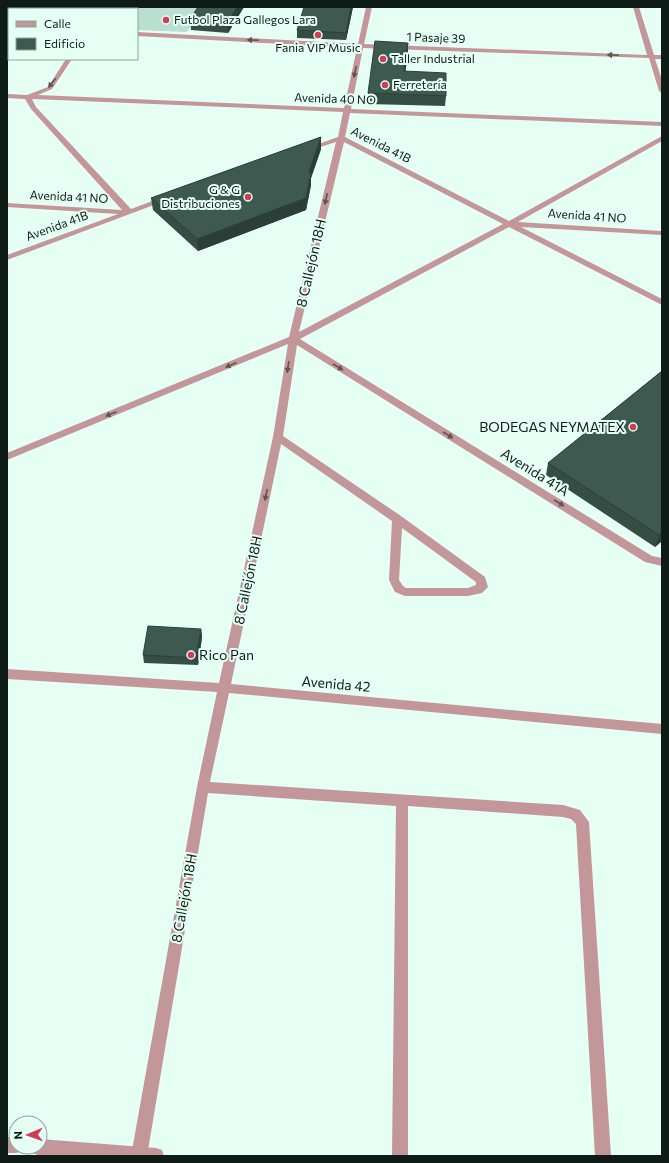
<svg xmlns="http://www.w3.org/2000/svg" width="669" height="1163" viewBox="0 0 669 1163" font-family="Commissioner,sans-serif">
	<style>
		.green { fill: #badfd1 }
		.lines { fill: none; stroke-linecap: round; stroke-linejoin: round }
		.minor { fill: #c39799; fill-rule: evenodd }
		.tertiary { fill: #c39799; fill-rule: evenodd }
		.wall { fill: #354d45 }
		.shaded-wall { fill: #2b3f38 }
		.building { fill: #3e5a50; stroke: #2b3f38 }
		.oneway { fill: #605352 }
		.poi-dot { fill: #cd3d54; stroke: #e5fff5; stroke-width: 1.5 }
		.labels { text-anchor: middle; stroke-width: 4; stroke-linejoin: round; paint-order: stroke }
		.far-poi-label { font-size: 12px; fill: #0f1b17; stroke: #e5fff5; text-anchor: start }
		.far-street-label { font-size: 12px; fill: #0f1b17; stroke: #e5fff5 }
		.street-label { font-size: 14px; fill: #0f1b17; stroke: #e5fff5 }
		.poi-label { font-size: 14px; fill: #0f1b17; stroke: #e5fff5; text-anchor: end }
	</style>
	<rect width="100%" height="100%" fill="#e5fff5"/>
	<path class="green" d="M115 7H202L187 32 137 30V9H114Z"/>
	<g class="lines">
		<path class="minor" d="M100 7H106L105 9H99Z
			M366 7H372L364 44 647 55 633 7H639L654 55H662V59H655L662 80V93L659 91 649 58 363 48 351 109 662 122V126L350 113 345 137 509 221 662 136V141L518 222 662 231V235L521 227 662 299V305L509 227 300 339 652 556 662 558V566L645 562 297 345 283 436 401 516 485 577 488 587 482 593 468 596H405L395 592 389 580 392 521 281 444 231 684 662 724V734L229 693 210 782 563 805 580 810 589 822 611 1156H595L576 824 571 819 563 817 408 806V1156H392L396 806 208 793 147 1156H131L197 787 217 692 7 679V669L219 683 273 437 288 344 7 460V453L289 337 336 142 308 151 304 149 338 137 343 112 32 99 36 107 131 209 163 197H169L170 199 7 260V255L118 214 7 207V203L122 210 31 109 25 99 7 98V94L27 95 48 87 66 59H72L52 89 38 95 344 108 357 48 137 36V32L358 44ZM344 142 503 224 299 332ZM402 528 476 582V585L468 588H406L403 586 399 580Z
			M7 25H9V29H7Z"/>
		<path class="tertiary" d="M7 1137H16V1147H23L22 1151 16 1153H7Z
			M40 1139 156 1148 162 1150 164 1156 38 1155 32 1153 30 1147H40Z"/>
	</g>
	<path class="wall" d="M198 7H244L228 33 191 30 190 19Z
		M353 7 346 40 297 38V30Z
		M408 43 405 71 446 96 445 106 368 104V93Z
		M321 137V149L311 178V185L306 210 198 251 153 210 151 198Z
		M662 371V541L655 547 546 475 548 463Z
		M201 629 202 637 198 665 144 663 143 655Z"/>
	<path class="shaded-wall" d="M237 7H244L228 33 227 23Z
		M351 7H353L346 40V33Z
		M408 43V53L404 82V71Z
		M321 137V149L311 178V185L306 210 198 251 197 239 309 172Z
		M662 532V541L655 547 659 535Z
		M201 629 202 637 198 665 196 658Z"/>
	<path class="building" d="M198 7H237L227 23 190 19Z
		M304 7H351L346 33 297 30Z
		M375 41 408 43 404 71 446 73V96L368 93Z
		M321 137 309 172 311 173 306 198 197 239 151 198Z
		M662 371V532L659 535 548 463Z
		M148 626 201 629 196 658 143 655Z"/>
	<defs><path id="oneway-solid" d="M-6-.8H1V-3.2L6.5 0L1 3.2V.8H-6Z"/></defs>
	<g class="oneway">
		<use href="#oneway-solid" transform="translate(253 40) rotate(-177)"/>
		<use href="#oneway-solid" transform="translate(613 55) rotate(-178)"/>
		<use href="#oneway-solid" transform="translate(355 72) rotate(103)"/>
		<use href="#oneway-solid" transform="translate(52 83) rotate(128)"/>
		<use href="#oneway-solid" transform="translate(326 199) rotate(103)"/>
		<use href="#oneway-solid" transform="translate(231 365) rotate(158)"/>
		<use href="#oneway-solid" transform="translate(288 367) rotate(99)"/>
		<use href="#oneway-solid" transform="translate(338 367) rotate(32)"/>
		<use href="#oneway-solid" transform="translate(111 414) rotate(158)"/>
		<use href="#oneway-solid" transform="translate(448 435) rotate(32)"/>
		<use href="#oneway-solid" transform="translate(266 495) rotate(102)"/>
		<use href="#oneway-solid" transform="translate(559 503) rotate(32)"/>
	</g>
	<g class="poi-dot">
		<circle cx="166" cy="20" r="4"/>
		<circle cx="318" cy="35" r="4"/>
		<circle cx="383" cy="59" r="4"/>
		<circle cx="385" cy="85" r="4"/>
		<circle cx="248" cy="197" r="4"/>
		<circle cx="633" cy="427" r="4"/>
		<circle cx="191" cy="655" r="4"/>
	</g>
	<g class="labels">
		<g class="far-poi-label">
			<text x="174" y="24">Futbol Plaza Gallegos Lara</text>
			<text x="318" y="52" text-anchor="middle">Fania VIP Music</text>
			<text x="391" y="63">Taller Industrial</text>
			<text x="393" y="89">Ferretería</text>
			<text x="240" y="194" text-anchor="end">G &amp; G<tspan x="240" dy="14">Distribuciones</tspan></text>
		</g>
		<g class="far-street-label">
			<text transform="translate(436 38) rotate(2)" y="4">1 Pasaje 39</text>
			<text transform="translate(335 99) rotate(2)" y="4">Avenida 40 NO</text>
			<text transform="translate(381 145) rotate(27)" y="4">Avenida 41B</text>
			<text transform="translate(69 197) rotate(3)" y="4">Avenida 41 NO</text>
			<text transform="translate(587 216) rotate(4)" y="4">Avenida 41 NO</text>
			<text transform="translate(57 226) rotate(-20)" y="4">Avenida 41B</text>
		</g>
		<g class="street-label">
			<text transform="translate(311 263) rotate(-77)" y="5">8 Callejón 18H</text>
			<text transform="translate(535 472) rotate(32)" y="5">Avenida 41A</text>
			<text transform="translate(248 580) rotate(-78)" y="5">8 Callejón 18H</text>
			<text transform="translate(336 684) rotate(5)" y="5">Avenida 42</text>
			<text transform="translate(184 898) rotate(-80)" y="5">8 Callejón 18H</text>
		</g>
		<g class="poi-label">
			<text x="625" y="432">BODEGAS NEYMATEX</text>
			<text x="199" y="660" text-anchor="start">Rico Pan</text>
		</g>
	</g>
	<rect width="669" height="1163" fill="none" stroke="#0f1b17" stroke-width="16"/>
	<rect x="8" y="8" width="130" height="52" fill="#e5fff5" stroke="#8fa49c"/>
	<rect x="16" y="21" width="20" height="6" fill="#c39799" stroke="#8fa49c"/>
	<text x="44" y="28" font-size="12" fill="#0f1b17">Calle</text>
	<rect x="16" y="38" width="20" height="12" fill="#3e5a50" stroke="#8fa49c"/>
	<text x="44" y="48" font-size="12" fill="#0f1b17">Edificio</text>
	<g transform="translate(28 1135) rotate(268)"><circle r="19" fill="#e5fff5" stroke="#8fa49c"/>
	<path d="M0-3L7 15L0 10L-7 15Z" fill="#cd3d54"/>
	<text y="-6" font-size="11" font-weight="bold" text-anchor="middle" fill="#0f1b17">N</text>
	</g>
</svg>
